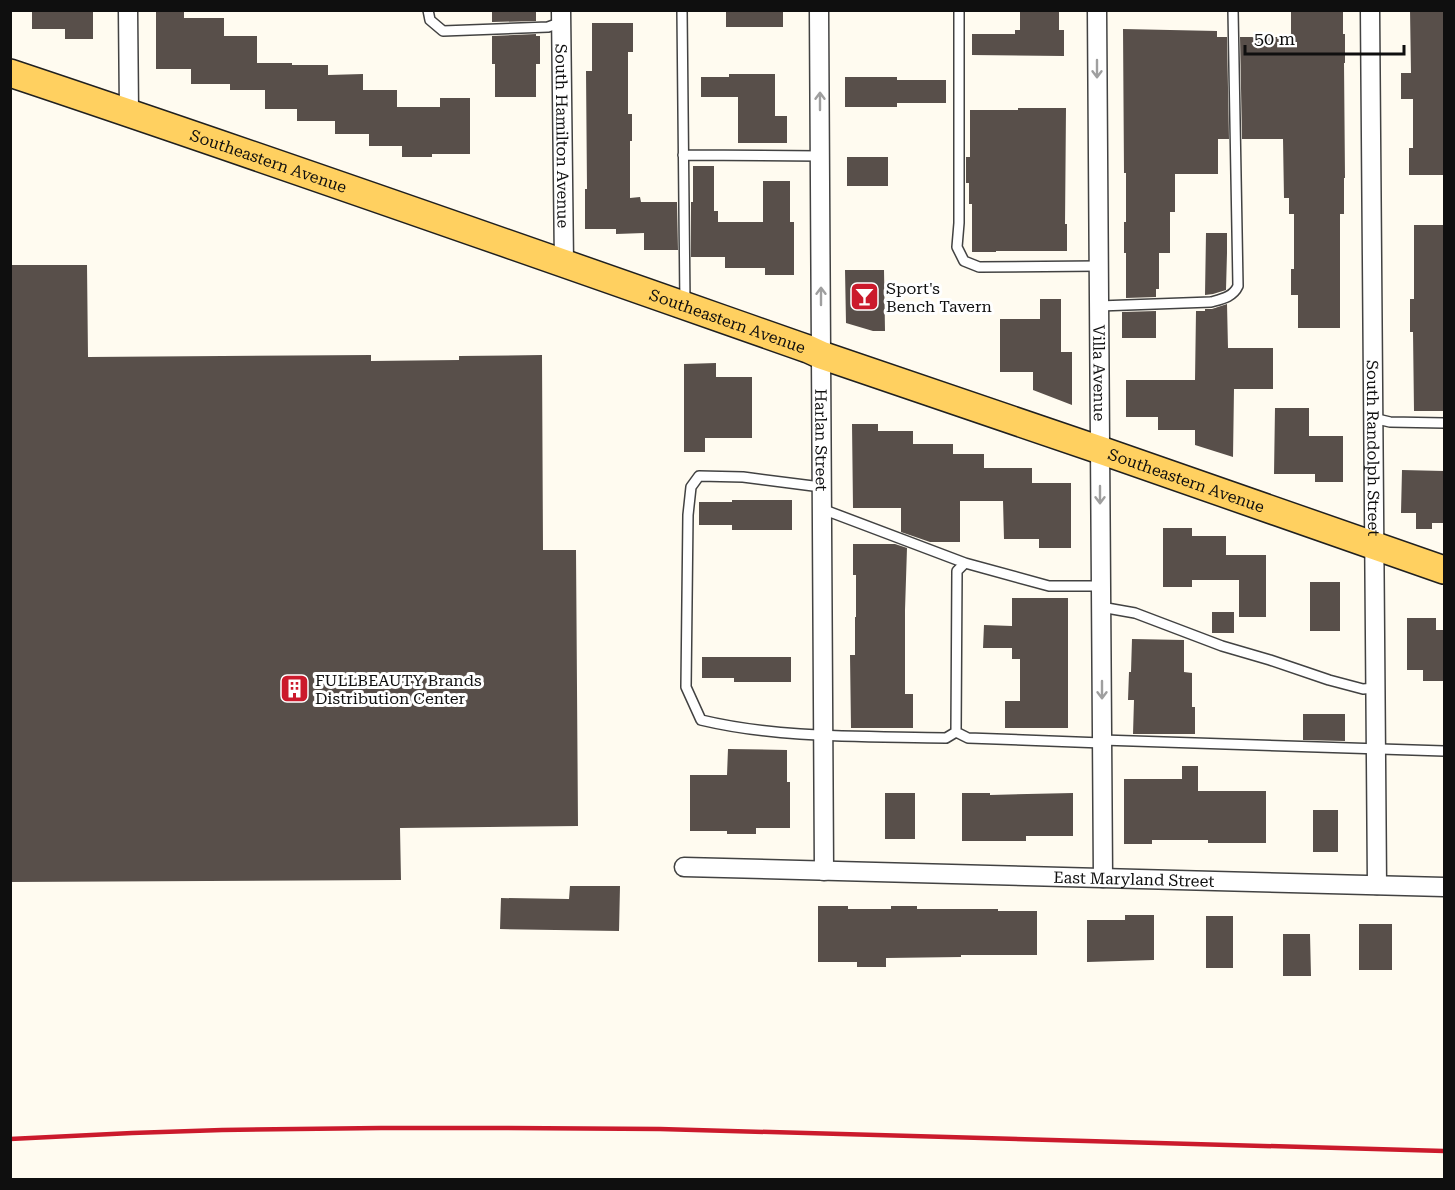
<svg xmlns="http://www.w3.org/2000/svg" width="1455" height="1190" viewBox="0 0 1455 1190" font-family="'Roboto Serif',serif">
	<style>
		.building { fill: #584f4a }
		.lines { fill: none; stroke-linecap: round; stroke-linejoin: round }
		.service-casing { stroke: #424242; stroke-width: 12 }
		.minor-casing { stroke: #424242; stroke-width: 21 }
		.primary-casing { stroke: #202020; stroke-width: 30 }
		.service { stroke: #fff; stroke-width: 9 }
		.minor { stroke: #fff; stroke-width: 18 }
		.primary { stroke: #ffd060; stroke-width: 27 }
		.rail { stroke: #cb1a2c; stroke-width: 4.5 }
		.oneway { stroke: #9f9f9f }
		.labels { text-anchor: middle; stroke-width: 6; stroke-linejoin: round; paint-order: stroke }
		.street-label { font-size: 16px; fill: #0f0f0f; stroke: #fff }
		.poi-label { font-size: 16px; fill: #0f0f0f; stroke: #fff; text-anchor: start }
	</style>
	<rect width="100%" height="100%" fill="#fffbf0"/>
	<path class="building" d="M32 10H93V39H65V29H32Z
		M156 10H184V18H224V36H257V63H292V65H328V75L363 74V90H397V107H440V98H470V154H432V157H402V146H369V134H335V121H297V109H265V90H230V84H191V69H156Z
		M492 10H536V21L492 22Z
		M726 10H783V27H726Z
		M1020 10H1059V30H1064V56L972 55V34H1015V30H1020Z
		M1291 10H1343V34H1345V63H1344L1345 178H1344V214H1340V328H1298V295H1291V269H1294V214H1289V198H1284L1283 139H1242L1240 37H1283V35H1291Z
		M1410 10H1444V175H1409V148H1413V99H1401V73H1411Z
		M592 23H633V52H628V114H632V141H630V198L640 197 641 202H677L678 250H644V233L616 234V229H585V189H587L586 71H592Z
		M1123 29 1217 31V37H1227L1229 139H1218V174H1175V212H1170V253H1159V289H1156V297L1126 298V253H1124V222H1126V173H1124Z
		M536 34V36H540V64H536V97H495V64H492V36Z
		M729 74H775V116H787V143H738V97H701V77H729Z
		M845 77H897V80H946V103H897V107H845Z
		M1018 108H1066L1065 224H1067V251H996V252H972V204H969V183H966V157H970V110H1018Z
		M847 157H888V186H847Z
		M693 166H714V211H718V222H763V181H790V222H794V275H765V268H725V257H691V202H693Z
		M1414 225H1444V411H1414L1413 332H1410V299H1414Z
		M1206 233H1227V253L1226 290 1213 294 1205 295Z
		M10 265H87L88 357 371 355V361L459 360V356L542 355 543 550H576L578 826 400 828 401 880 10 882Z
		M845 270H884L885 331H873L846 323Z
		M1040 299H1061V352H1072V405L1033 390V372H1000V319H1040Z
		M1227 304 1228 348H1273V389H1234L1233 457 1195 445V430H1158V417H1126V380H1195L1196 311H1205V309H1212Z
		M1156 311V338H1122V312Z
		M716 363V377H752V438H705V452H684V364Z
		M1275 408H1309V436H1343V482H1315V474H1274Z
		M852 424H878V431H913V444H953V454H984V468H1032V483H1071V548H1039V539H1004L1003 501H960V542H930L901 532V508H853Z
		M1402 470 1444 471V523H1432V529H1416V513H1401Z
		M732 500H792V530H732V525H699V502H732Z
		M1163 528H1192V536H1226V555H1266V617H1239V580H1192V587H1163Z
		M853 544H895L907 548 905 610V694H913V728H851L850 655H855V617H856V575H853Z
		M1310 582H1340V631H1310Z
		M1012 598H1068V728H1005V701H1020V659H1012V648H983L984 625 1012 626Z
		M1212 612H1234V633H1212Z
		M1407 618H1436V630H1444V681H1423V670H1407Z
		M1132 639 1184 640V672L1192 673V707H1195V734H1133L1134 700H1128L1129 672H1131Z
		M702 657H791V682H734V678H702Z
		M1303 714H1345V741L1303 740Z
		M728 749 787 750V782H790V828H756V834H727V831H690V775H727Z
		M1182 766H1198V791H1266V843H1208V840H1152V844H1124V779H1182Z
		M885 793H915V839H885Z
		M962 793H990V795L1073 793V836H1026V841H962Z
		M1313 810H1338V852H1313Z
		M570 886H620L619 931 500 929 501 898 569 899Z
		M818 906H848V909H891V906H917V909H998V911H1037V955H961V957L886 958V967H857V962H818Z
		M1125 915H1154V960L1087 962V920H1125Z
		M1206 916H1233V968H1206Z
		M1359 924H1392V970H1359Z
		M1283 934H1310L1311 976H1283Z"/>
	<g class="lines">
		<defs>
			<path id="service" d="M428 10 430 20 443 31 548 27 562 22
				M682 10 685 304
				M959 10V223L957 247 964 261 979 267 1099 266
				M683 155 820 156
				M1099 306 1211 302C1222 299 1233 297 1238 286L1233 10
				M1373 418 1390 422 1444 423
				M821 487 743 477 699 476 691 487 688 515 686 687 701 720C781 739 864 736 946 738L956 732 957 571 965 563 1049 586H1101
				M822 509 965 563
				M1101 607 1135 613 1222 646 1270 660 1329 680 1363 689 1375 688
				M956 732 968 738 1102 743
				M1102 740 1444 751"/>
			<g id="minor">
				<path d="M128 10 129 112"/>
				<path id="s1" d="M561 10 564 263"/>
				<path id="s2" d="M819 10 824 871"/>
				<path id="s3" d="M1097 10 1103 878"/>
				<path id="s4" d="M1370 10 1377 885"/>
				<path id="s5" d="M684 867 1444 887"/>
			</g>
			<g id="primary">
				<path id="s6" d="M10 73C277 162 543 256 808 349L821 355 1100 450 1444 570"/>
			</g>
		</defs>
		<use href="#service" class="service-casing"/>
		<use href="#minor" class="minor-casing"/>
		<use href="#primary" class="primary-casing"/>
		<use href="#service" class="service"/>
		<use href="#minor" class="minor"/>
		<use href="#primary" class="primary"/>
		<path class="rail" d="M10 1139 132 1133 222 1130 381 1128H502L660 1129 1444 1151"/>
	</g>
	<defs><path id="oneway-shaft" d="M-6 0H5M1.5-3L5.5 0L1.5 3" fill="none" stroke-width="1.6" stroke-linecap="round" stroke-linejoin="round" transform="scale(1.5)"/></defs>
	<g class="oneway">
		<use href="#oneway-shaft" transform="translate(1097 69) rotate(90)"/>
		<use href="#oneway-shaft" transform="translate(820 101) rotate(-90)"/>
		<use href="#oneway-shaft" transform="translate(821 296) rotate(-90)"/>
		<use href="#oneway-shaft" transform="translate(1100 495) rotate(90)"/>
		<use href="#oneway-shaft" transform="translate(1102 690) rotate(90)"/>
	</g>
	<defs>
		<symbol id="bar-square" viewBox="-11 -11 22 22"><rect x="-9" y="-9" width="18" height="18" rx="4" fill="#cb1a2c" stroke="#fff"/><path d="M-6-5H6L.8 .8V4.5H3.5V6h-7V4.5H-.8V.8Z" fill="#fff"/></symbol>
		<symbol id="building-square" viewBox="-11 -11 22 22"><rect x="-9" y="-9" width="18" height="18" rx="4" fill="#cb1a2c" stroke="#fff"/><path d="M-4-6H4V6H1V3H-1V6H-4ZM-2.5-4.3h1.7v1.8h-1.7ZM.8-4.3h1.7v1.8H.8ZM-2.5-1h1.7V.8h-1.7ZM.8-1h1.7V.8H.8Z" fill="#fff"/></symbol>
	</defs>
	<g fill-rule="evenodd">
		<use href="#bar-square" x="848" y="280" width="33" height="33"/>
		<use href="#building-square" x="278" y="672" width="33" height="33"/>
	</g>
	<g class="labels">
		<g class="street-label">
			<text dy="6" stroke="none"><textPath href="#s1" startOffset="126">South Hamilton Avenue</textPath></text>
			<text dy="6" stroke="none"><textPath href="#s6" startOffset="273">Southeastern Avenue</textPath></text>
			<text dy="6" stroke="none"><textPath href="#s6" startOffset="759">Southeastern Avenue</textPath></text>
			<text dy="6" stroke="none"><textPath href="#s3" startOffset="363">Villa Avenue</textPath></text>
			<text dy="6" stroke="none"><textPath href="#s2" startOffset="430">Harlan Street</textPath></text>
			<text dy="6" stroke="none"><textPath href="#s4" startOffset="438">South Randolph Street</textPath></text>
			<text dy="6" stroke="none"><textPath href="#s6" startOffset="1245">Southeastern Avenue</textPath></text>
			<text dy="6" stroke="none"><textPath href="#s5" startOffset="450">East Maryland Street</textPath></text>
		</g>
		<g class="poi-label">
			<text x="886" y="294">Sport's<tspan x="886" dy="18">Bench Tavern</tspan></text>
			<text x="315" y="686">FULLBEAUTY Brands<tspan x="315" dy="18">Distribution Center</tspan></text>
		</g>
	</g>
	<rect width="1455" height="1190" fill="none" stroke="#0f0f0f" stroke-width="24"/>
	<path d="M1245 45v9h159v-9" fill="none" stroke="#0f0f0f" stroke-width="3"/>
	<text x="1254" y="45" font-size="18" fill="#0f0f0f" stroke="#ffffff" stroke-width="4.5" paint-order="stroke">50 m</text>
</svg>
